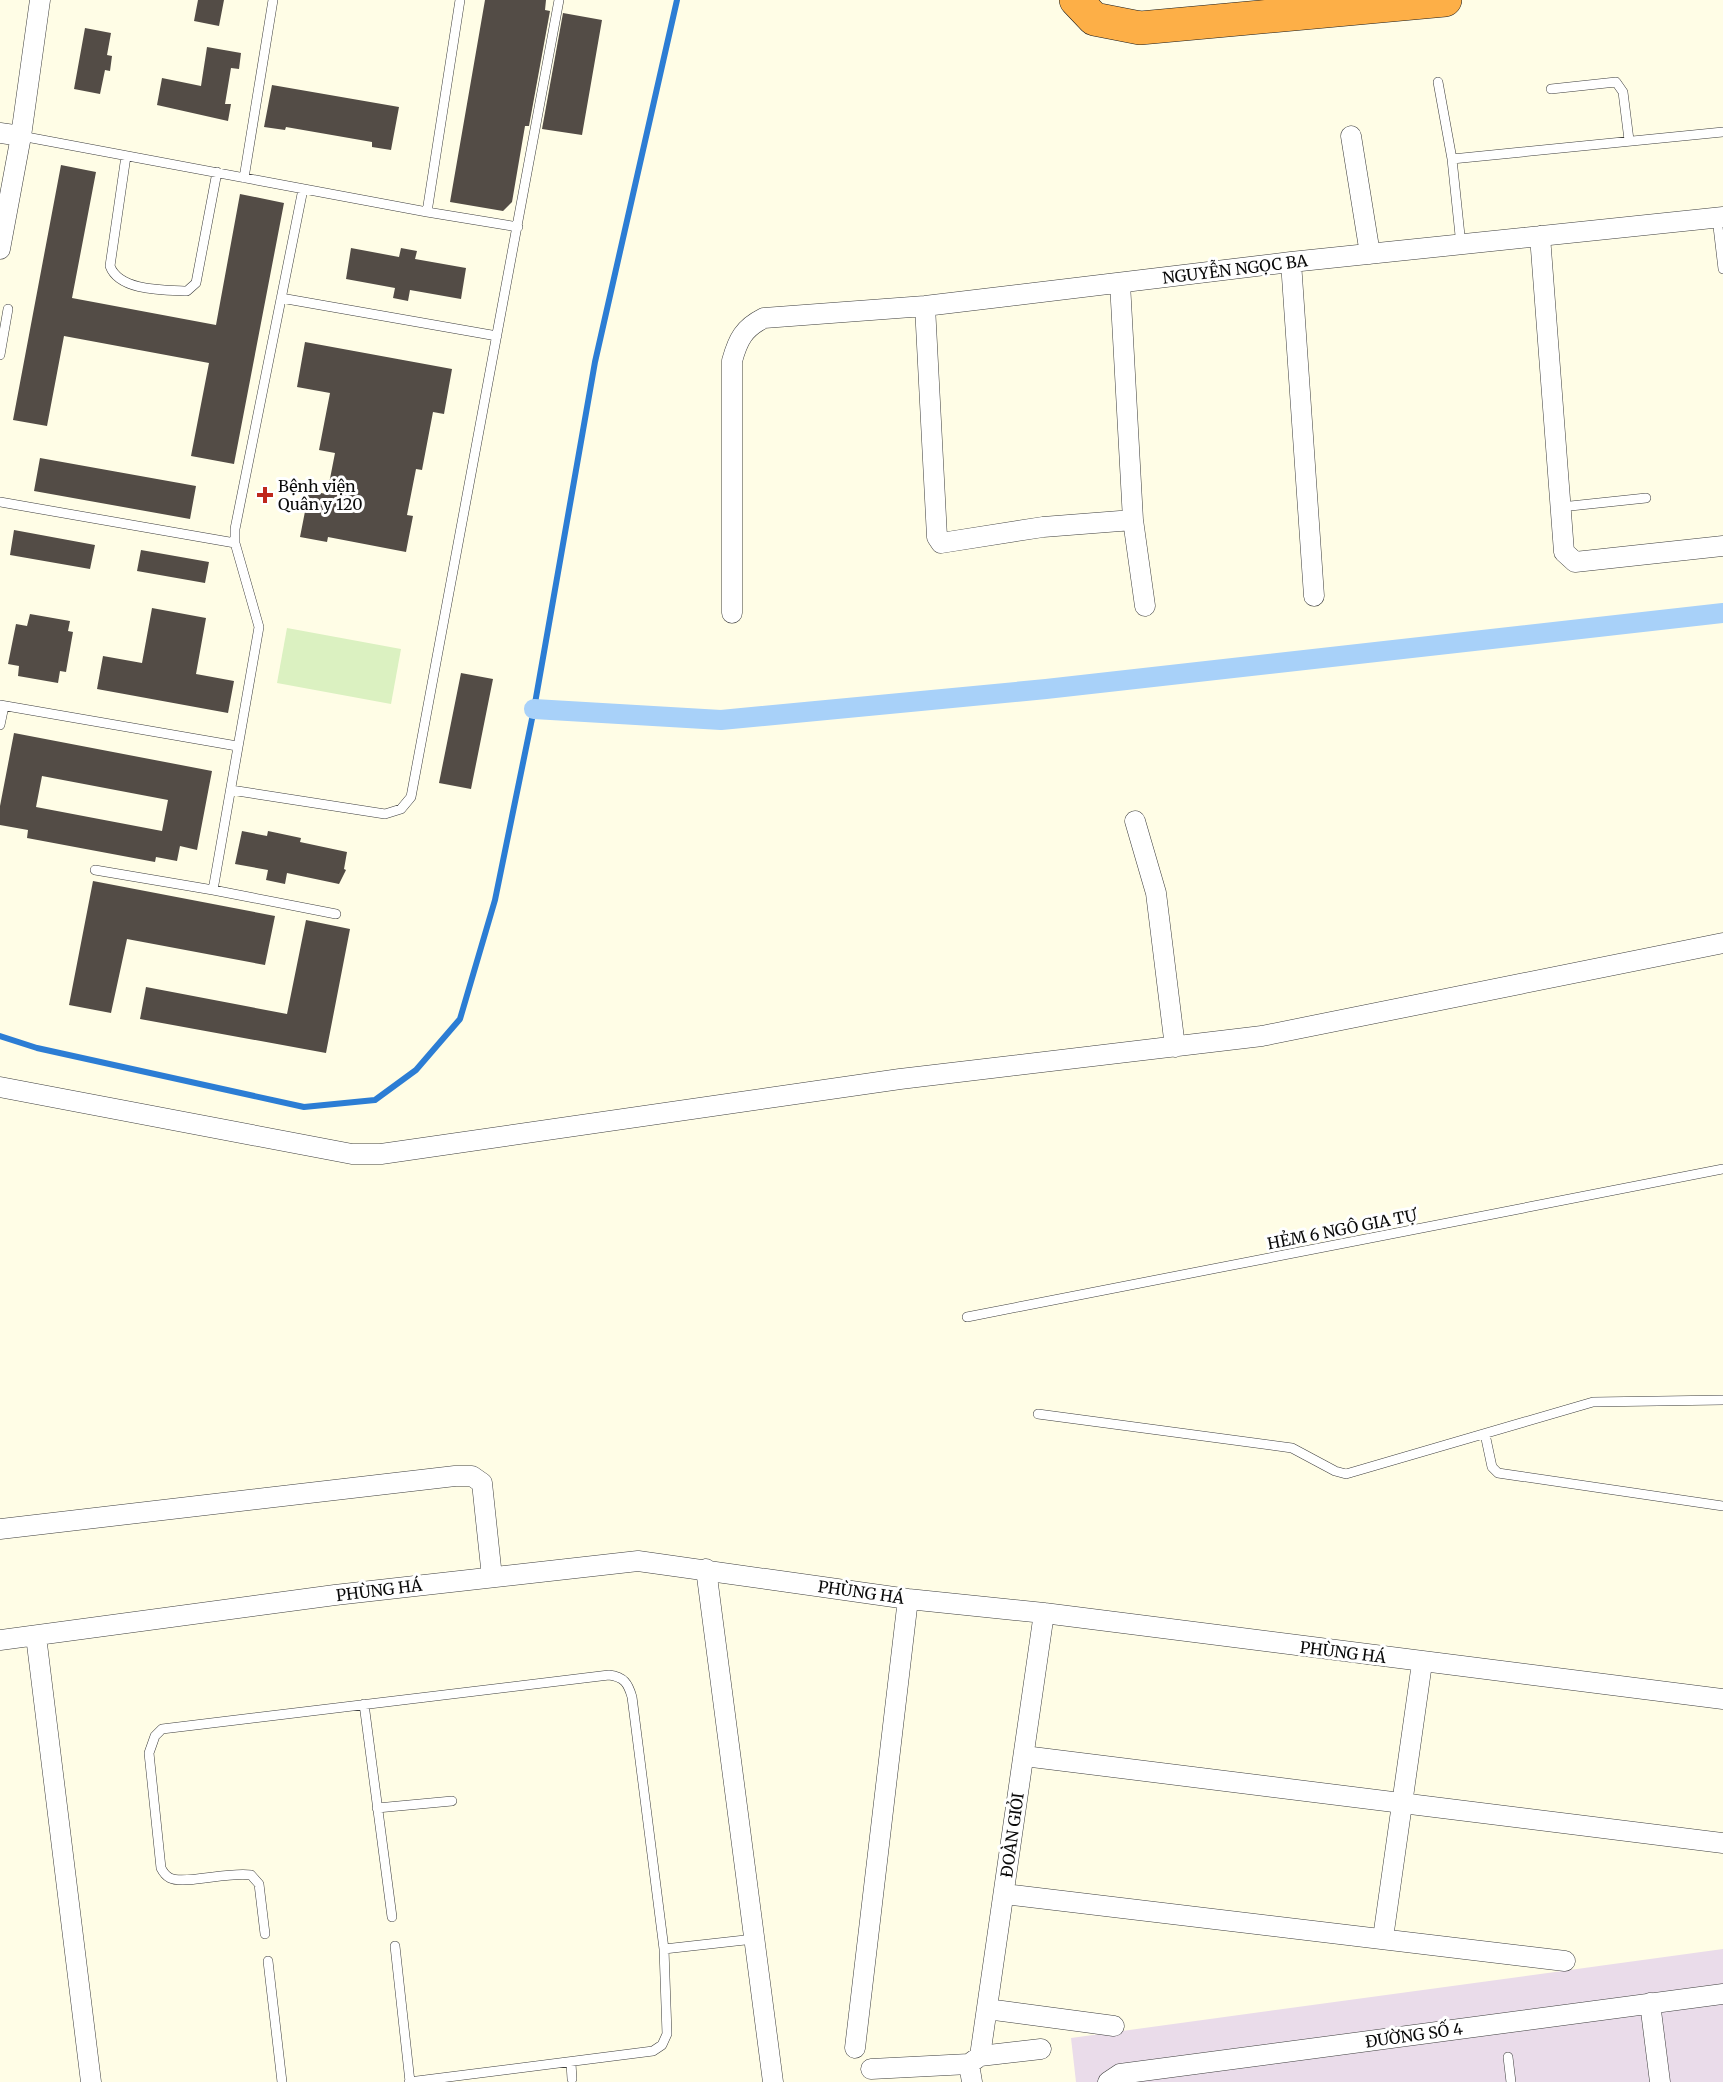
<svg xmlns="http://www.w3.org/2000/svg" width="1723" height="2082" viewBox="0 0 1723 2082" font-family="Merriweather,serif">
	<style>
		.industrial { fill: #eadcea }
		.pitch { fill: #dbf1c1 }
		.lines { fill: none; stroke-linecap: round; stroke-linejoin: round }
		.stream { stroke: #2c7dd4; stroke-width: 6 }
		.canal { stroke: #a8d1f9; stroke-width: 20 }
		.building { fill: #534c46; fill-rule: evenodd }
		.lane-casing { stroke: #3d3d3d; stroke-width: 10 }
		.street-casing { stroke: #3d3d3d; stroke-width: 21 }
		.highway-casing { stroke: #1b1b1b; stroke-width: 34 }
		.lane { stroke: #fff; stroke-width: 9 }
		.street { stroke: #fff; stroke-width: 20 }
		.highway { stroke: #fdaf47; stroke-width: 33 }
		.poi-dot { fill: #bf271c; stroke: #fff; stroke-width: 2 }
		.labels { text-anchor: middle; stroke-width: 6; stroke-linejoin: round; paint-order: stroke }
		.street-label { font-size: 16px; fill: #0a0a0a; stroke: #fff }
		.poi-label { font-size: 16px; fill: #0a0a0a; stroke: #fff; text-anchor: start }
	</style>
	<rect width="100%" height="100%" fill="#fffde6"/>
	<path class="industrial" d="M1723 1949V2082H1076L1071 2038Z"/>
	<path class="pitch" d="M287 628 401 649 391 704 277 683Z"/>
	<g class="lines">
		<path class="stream" d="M0 1036 37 1048 304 1107 375 1100 416 1070 460 1019 495 900 534 709 595 362 677 0"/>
		<path class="canal" d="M534 709 721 720 1046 689 1723 613"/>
	</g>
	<path class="building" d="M198 0H224L219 26 194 21Z
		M485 0H546L545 10 550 11 529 126H525L512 202 503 211 450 202Z
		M563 13 602 20 582 135 542 129Z
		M85 28 111 33 107 55 112 56 110 71 105 70 100 94 74 89Z
		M207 47 241 53 239 69 231 68 225 104H231L228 121 157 105 162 78 201 86Z
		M272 85 399 107 391 150 372 147V142L286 127 285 130 264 127Z
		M61 165 96 172 72 298 216 325 240 194 284 203 234 464 191 456 209 363 64 336 47 426 13 420Z
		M351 248 399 257 401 248 417 251 415 259 466 268 461 299 410 290 408 301 393 298 395 288 346 279Z
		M305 342 452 369 444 414 433 412 422 470 416 469 407 515 413 516 406 552 328 537 327 542 300 537 309 491 327 494 335 453 319 450 330 393 297 387Z
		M40 458 196 486 190 519 34 491Z
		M14 530 95 545 90 569 10 555Z
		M141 550 209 562 205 583 137 571Z
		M152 608 206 618 196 674 234 681 228 713 97 689 103 656 142 663Z
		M30 614 70 621 68 631 73 632 66 672 60 671 58 683 18 676 19 666 8 664 16 624 27 626Z
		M461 673 493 679 471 789 439 783Z
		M14 733 212 771 197 850 180 846 177 861 156 857 155 862 27 838 28 830 0 825V806ZM42 776 168 800 162 831 36 807Z
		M242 831 267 836 268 831 301 838 300 842 347 852 344 869 346 870 339 884 287 873 285 884 266 880 268 870 235 864Z
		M93 881 275 916 265 965 127 939 111 1013 69 1005Z
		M306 920 350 929 326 1053 140 1019 146 987 287 1014Z"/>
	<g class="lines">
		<defs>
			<path id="lane" d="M1438 82 1452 159 1461 245
				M1551 89 1616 82 1623 92 1629 140
				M21 136 427 212 460 0
				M126 156 110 266C119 291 163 290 187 291L196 283 217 172
				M1452 159 1723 132
				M244 178 273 0
				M303 189 235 529V543L259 627 213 890 336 914
				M427 212 518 227
				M1717 218 1723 269
				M281 298 497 336
				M0 355 8 309
				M0 502 235 543
				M1561 507 1646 498
				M0 705 237 746
				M0 725 4 706
				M231 790 385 814 401 809 411 797 559 0
				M95 870 213 890
				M967 1317 1723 1169
				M1038 1414 1292 1448 1335 1471 1346 1474 1593 1402 1723 1400
				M1485 1434 1492 1467 1498 1473 1723 1506
				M364 1704 392 1917
				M377 1808 452 1801
				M265 1934 259 1884 251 1875C230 1871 184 1885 170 1878 166 1876 163 1872 161 1868L149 1753 155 1736 162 1729 609 1675C624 1677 628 1683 632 1697L664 1949 754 1939
				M395 1946 410 2082
				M268 1961 282 2082
				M1508 2057 1511 2082
				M571 2063 572 2079
				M409 2082 653 2051 662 2045 667 2034 664 1949"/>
			<path id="street" d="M0 133 21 136
				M1351 136 1370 254
				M1540 236 1564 552 1575 562 1723 546
				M0 249 21 136 40 0
				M1291 262 1314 596
				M1120 283 1133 520 1145 606
				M925 306 937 537 941 543 1043 527 1133 520
				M732 613V361C738 339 744 328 764 318L925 306 1291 262 1723 217
				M1135 821 1156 893 1175 1047
				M0 1087 352 1154H381L900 1079 1262 1036 1723 943
				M0 1529 455 1476H472L482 1483 492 1577
				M706 1569 773 2082
				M36 1636 91 2082
				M0 1640 335 1595 638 1561 908 1599 1044 1613 1723 1699
				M1024 1756 1723 1843
				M1004 1894 1565 1961
				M1383 1938 1422 1663
				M1650 2003 1660 2082
				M987 2009 1114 2026
				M855 2048 908 1599
				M980 2056 1044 1613
				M969 2064 972 2082
				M871 2069 969 2064 980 2056 1041 2049
				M1108 2082 1120 2074 1723 1994"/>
			<path id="highway" d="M1076 0 1094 19 1140 28 1445 0"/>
		</defs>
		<use href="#lane" class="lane-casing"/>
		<use href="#street" class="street-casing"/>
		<use href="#highway" class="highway-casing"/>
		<use href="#lane" class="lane"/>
		<use href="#street" class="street"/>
		<use href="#highway" class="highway"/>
	</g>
	<path class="poi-dot" d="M262 486h6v6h6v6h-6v6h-6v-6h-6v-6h6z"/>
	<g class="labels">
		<g class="street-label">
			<text transform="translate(1235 269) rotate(-7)" y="6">NGUYỄN NGỌC BA</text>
			<text transform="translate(1342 1229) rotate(-11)" y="6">HẺM 6 NGÔ GIA TỰ</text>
			<text transform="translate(379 1590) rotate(-7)" y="6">PHÙNG HÁ</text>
			<text transform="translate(861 1592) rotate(8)" y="6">PHÙNG HÁ</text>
			<text transform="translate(1343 1652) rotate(7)" y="6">PHÙNG HÁ</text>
			<text transform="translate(1012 1835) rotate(-82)" y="6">ĐOÀN GIỎI</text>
			<text transform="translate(1414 2035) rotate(-8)" y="6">ĐƯỜNG SỐ 4</text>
		</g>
		<g class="poi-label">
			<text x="278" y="492">Bệnh viện<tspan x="278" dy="18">Quân y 120</tspan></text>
		</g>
	</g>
</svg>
